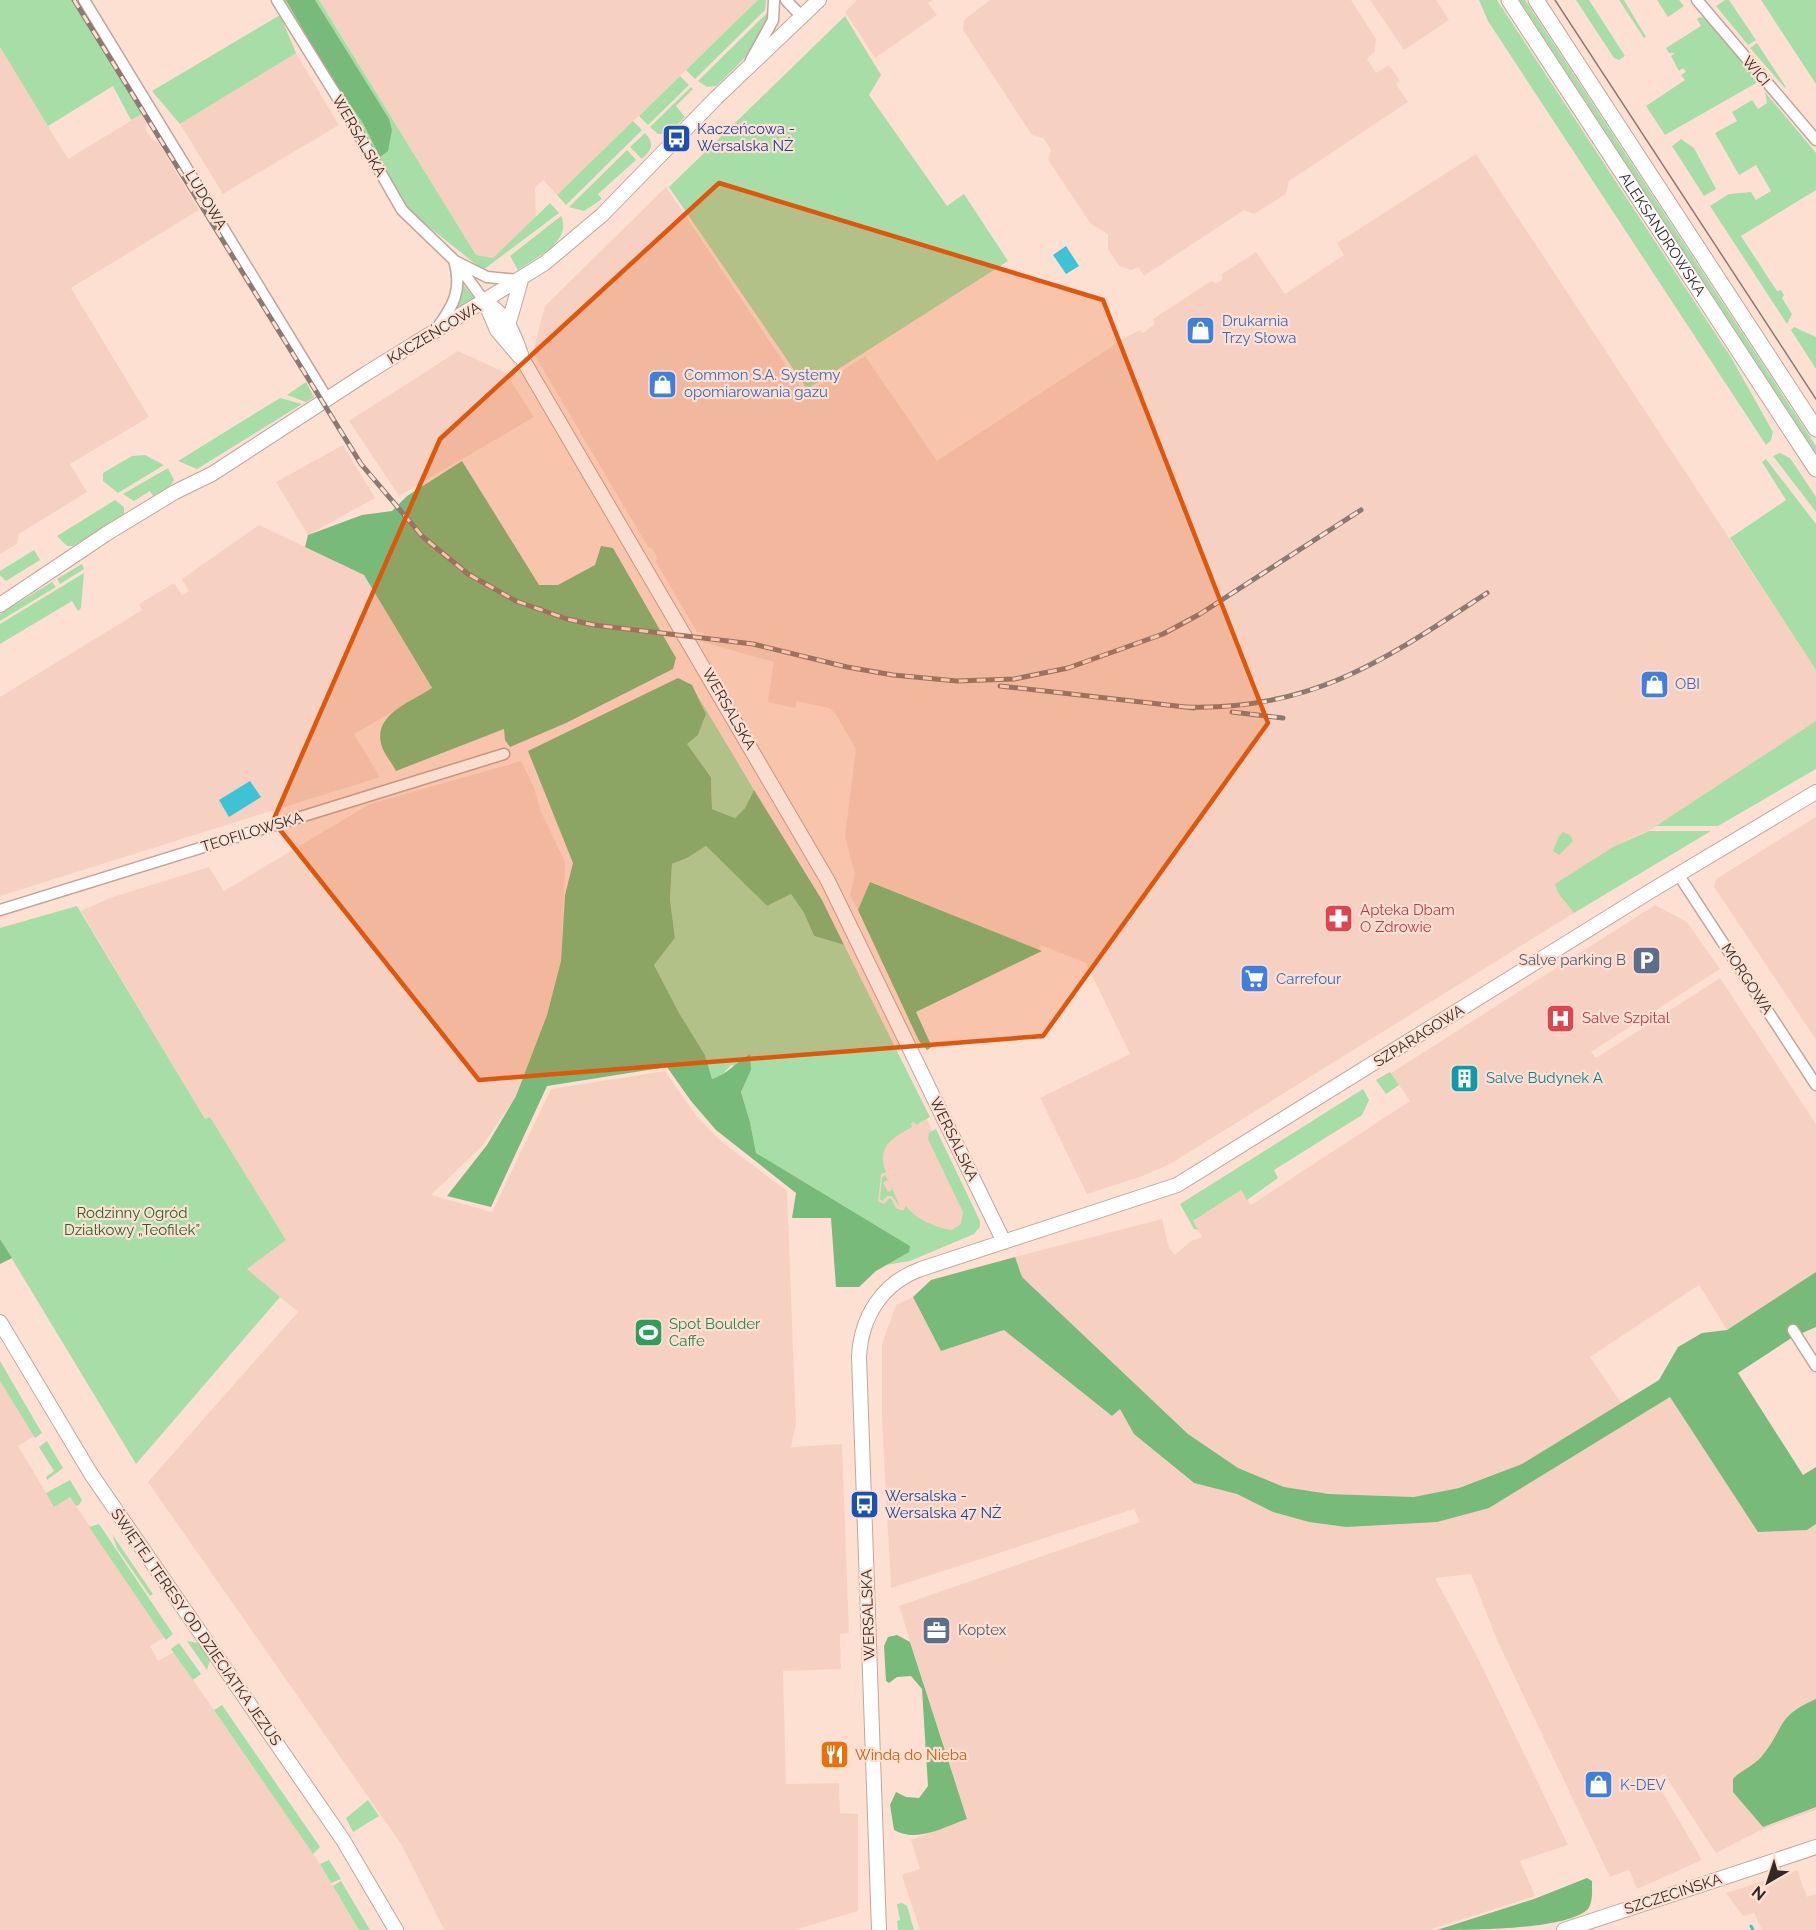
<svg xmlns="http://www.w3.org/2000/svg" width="1816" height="1930" viewBox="0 0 1816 1930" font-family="Raleway,sans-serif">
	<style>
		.built { fill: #f6d1c1 }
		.green { fill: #a7dda7 }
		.forest { fill: #77ba7a }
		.water { fill: #3cc3d4 }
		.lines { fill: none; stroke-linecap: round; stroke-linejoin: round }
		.stream { stroke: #3cc3d4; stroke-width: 3 }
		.street-casing { stroke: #c2a69a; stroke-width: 13 }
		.secondary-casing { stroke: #c2a69a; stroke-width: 16 }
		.primary-casing { stroke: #c2a69a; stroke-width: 17 }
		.street { stroke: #fff; stroke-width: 10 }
		.secondary { stroke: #fff; stroke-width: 14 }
		.primary { stroke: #fff; stroke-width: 15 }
		.tram { stroke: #8c7971; stroke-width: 1.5 }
		.rail-casing { stroke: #8c7971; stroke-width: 5 }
		.rail { stroke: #fee0d3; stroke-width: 3; stroke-dasharray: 9; stroke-linecap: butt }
		.marked { fill: #df570d; fill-opacity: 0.2; stroke: #df570d; stroke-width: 4.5; stroke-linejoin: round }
		.labels { text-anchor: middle; stroke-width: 4.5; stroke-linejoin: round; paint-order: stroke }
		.street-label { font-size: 15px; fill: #332823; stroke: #fee0d3 }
		.transit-label { font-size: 15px; fill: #164399; stroke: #fee0d3; text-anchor: start }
		.shop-label { font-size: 15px; fill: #366cbe; stroke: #fee0d3; text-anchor: start }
		.health-label { font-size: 15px; fill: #be3a42; stroke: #fee0d3; text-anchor: start }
		.service-label { font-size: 15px; fill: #4e5e75; stroke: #fee0d3; text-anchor: end }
		.culture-label { font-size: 15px; fill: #0d838f; stroke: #fee0d3; text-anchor: start }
		.park-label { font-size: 15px; fill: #206427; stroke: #fee0d3 }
		.leisure-label { font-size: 15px; fill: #27864d; stroke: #fee0d3; text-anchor: start }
		.food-label { font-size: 15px; fill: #c56008; stroke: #fee0d3; text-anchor: start }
	</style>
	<rect width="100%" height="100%" fill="#fee0d3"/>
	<path class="built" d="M319 0H758L557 195 543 180 535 188 536 217 493 258 476 255Z
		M857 0H933L928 3 937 15 875 58 845 12Z
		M990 0H1351L1376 39 1375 51 1367 59 1376 73 1389 65 1400 81 1396 84 1408 102 1289 181 1286 194 1254 214 1244 210 1144 276 1138 267 1131 270 1119 266 1108 249V234L1091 224 1048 160 1051 150 1043 138 1032 135 963 30 964 20Z
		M1370 0H1436L1449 20 1404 50Z
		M0 47 68 159 142 114 147 123 145 129 153 141 158 142 199 210 71 288 149 417 70 464 87 492 19 534 17 544 0 554Z
		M296 53 339 125 223 194 180 124Z
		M1476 154 1816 670V721L1652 829 1625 841 1558 893 1574 913 1170 1164 1143 1176 1087 1194 1040 1098 1130 1054 1086 963 1041 945 1039 950 871 882 858 910 850 895 855 874 845 836 856 749 835 713 829 708 797 701 795 708 768 702 774 662 703 642 704 633 697 632 656 562 657 557 652 548 648 547 533 352 545 306 666 187 805 394 865 356 937 461 1128 336 1140 330 1143 333 1155 324 1153 319 1211 281 1216 283 1222 280V274L1256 252 1285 294 1344 255 1337 243Z
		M458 351 506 373 534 417 399 496 349 421Z
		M343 445 375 498 308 535 276 482Z
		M259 525 364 575 432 689 354 734 380 777 0 896V697L142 610 139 604 174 583 182 595 189 591 182 579Z
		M521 761 534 788 541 812 565 862 561 961 547 1015 516 1096 483 1145 431 1195 492 1212 551 1089 665 1071 697 1117 722 1142 787 1191 796 1424 791 1447 842 1444 849 1633 840 1634 841 1669 783 1671 786 1784 839 1783 840 1813 858 1814V1911L794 1930H444L401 1844 148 1482 298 1312 246 1269 286 1240 210 1117 205 1119 81 911 110 898 209 867 224 891 370 804Z
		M1816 817V1040L1714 887 1716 879Z
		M1655 905 1687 922 1720 969 1591 1052 1596 1058 1720 978 1816 1124V1272L1727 1330 1699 1285 1590 1357 1622 1404 1522 1464 1459 1488 1416 1497 1329 1494 1284 1487 1238 1468 1188 1434 1022 1277 1015 1257 1162 1219 1169 1248 1175 1255 1191 1241 1202 1237 1192 1222 1241 1190 1251 1205 1410 1101 1391 1073Z
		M923 1111 979 1228 960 1236 873 1202 883 1133Z
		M913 1297 941 1350 1004 1330 1112 1416 1120 1408 1134 1434 1193 1483 1237 1494 1273 1512 1309 1522 1346 1527 1489 1508 1670 1397 1758 1531 1807 1530 1816 1524V1810L1761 1830 1716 1853 1664 1774 1655 1779 1702 1860 1637 1889 1629 1870 1610 1877 1497 1640 1471 1574 1435 1578 1477 1656 1568 1845 1520 1861 1535 1896 1429 1930H920L902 1875 920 1869 911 1840 967 1819 899 1606 1140 1522 1134 1509 891 1588 882 1420V1344L896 1305Z
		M0 1381 34 1436 18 1446 54 1506 70 1497 165 1637 150 1646 158 1661 174 1652 316 1858 359 1930H0Z
		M1797 1870 1807 1897 1816 1894V1930H1762L1754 1913 1743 1916 1726 1893Z"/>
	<path class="green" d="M0 0H71L100 43 142 114 131 120 113 86 48 126 0 47Z
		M281 0H319L476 255 493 258 550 203 559 213 483 270 409 211Z
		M758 0H766L765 10 695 79 686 70Z
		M1479 0H1497L1732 359 1773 432 1771 440 1766 445 1488 21Z
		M1519 0H1525L1816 446V454Z
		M1576 0H1589L1625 56 1619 60 1614 58Z
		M1619 0H1624L1646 37 1644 38Z
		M1657 0H1679L1684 6 1668 17Z
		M1725 0H1729L1756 40 1748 45 1716 6Z
		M1761 0H1816V84Z
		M771 9C768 39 737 66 716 86L707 87 698 81Z
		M280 15 296 53 180 124 152 91Z
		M845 16 881 75 869 95 947 206 964 194 1008 261 807 389 669 187Z
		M1700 17 1707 19 1758 82 1665 135 1646 106 1685 80 1681 75 1686 72 1683 68 1679 71 1671 56 1675 53H1669L1666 48 1701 26 1697 19Z
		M1757 43 1786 87 1785 88 1750 48Z
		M680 76 689 85 648 125 639 116Z
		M691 87 693 89 676 106 685 117 668 134H658L650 127Z
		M1765 92 1816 153V190L1741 236 1777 291 1781 290 1784 295 1782 298 1792 314 1787 324 1710 206 1729 194 1751 192 1756 200 1771 191 1756 165 1739 175 1715 133 1737 121 1732 112 1752 100 1758 109 1767 103Z
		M633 121 642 130 566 205 557 195Z
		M645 133C655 144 652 149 642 159L630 147Z
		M1681 139 1694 148 1716 189 1704 196 1672 146Z
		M627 150 636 160 598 194 602 199 584 211 569 207Z
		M561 216C573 241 535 258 518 270L510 256Z
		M462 283 474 298 452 312 460 299Z
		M1794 327 1816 337V369L1791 330Z
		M306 382 314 397 306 402 287 395Z
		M280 398 302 404 197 469 178 461Z
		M1780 453 1790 458 1816 497V512L1773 456Z
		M145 455 164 465 118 493 103 481V473L132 456Z
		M1766 459 1816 524V670L1730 538 1786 500 1762 462Z
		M168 468 174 480 170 486 153 496 150 491 134 501 123 494Z
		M115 500 124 507V514L73 546H67L57 536Z
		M34 550 40 560 6 581 0 575V571Z
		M82 564 84 569 60 584 57 579Z
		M84 573 81 608 78 611 72 601 0 644V624Z
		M52 582 56 587 0 621V614Z
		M699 698 754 790 745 808 735 818 712 809 711 776 686 744 698 735 706 714Z
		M1816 721V769L1718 826H1656Z
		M1649 831H1711L1574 913 1558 893 1555 884 1613 847Z
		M1563 832 1570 835 1573 841 1559 855 1553 851 1559 836Z
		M706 846 767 906 791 894 804 913 814 936 844 945 930 1117 916 1125 914 1122 911 1123 912 1127C892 1138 876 1147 886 1172L881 1174 878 1201 884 1204 890 1198C895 1202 893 1211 904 1210L906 1206C915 1219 937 1228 952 1230L961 1224 963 1212 928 1139 929 1133 936 1129 980 1221V1227L974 1234 910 1261 885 1265 910 1246 756 1153 750 1122 741 1092 751 1070 731 1065 721 1076 712 1079 705 1055 679 1014 654 965 675 938 670 899 672 864 687 858Z
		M77 906 205 1119 210 1117 286 1240 247 1269 280 1297 136 1464 0 1239V928Z
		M1390 1072 1399 1085 1386 1094 1376 1080Z
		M1363 1089 1369 1100 1362 1115 1274 1170 1278 1178 1247 1200 1241 1190 1193 1221 1198 1230 1194 1229 1180 1204Z
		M885 1175 890 1184 887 1180 883 1183 888 1192 892 1190 891 1186 900 1207 892 1196H887L882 1201 880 1199 882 1178Z
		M0 1361 42 1433 35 1438 0 1381Z
		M47 1441 63 1468 47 1480 46 1477 54 1471 39 1447Z
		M70 1480 82 1500 79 1505 76 1506 70 1497 54 1507 46 1493Z
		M99 1524 173 1634 166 1640 89 1527Z
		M112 1534 153 1594 150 1596 117 1548Z
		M187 1641 198 1643 210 1660 207 1670Z
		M179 1643 201 1674 193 1680 171 1649Z
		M222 1705 320 1847 313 1854 214 1710Z
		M368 1800 379 1816 353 1832 346 1818Z
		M329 1860 341 1879 331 1883 320 1864Z
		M341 1881 370 1930H359L333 1886Z
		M902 1903 907 1906 914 1930H898L897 1921 900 1920 897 1904Z"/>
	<path class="forest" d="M286 0H315L389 119 392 130 388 151 380 157 363 123 331 78Z
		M462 461 539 585H558L595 565 601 546 613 548 676 658 673 669 566 723 510 747 505 740 504 729 396 771C392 763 385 755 382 747 371 714 412 702 432 688L364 575 305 547 308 535 362 515 392 511 407 496Z
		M678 678 692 685 706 714 698 735 687 744 711 777 712 809 735 818 745 808 754 790 822 900 844 945 814 936 804 913 791 894 767 906 706 846 687 858 672 864 670 899 675 938 654 965 679 1013 705 1055 712 1079C726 1075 737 1062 750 1054L751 1070 741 1092 750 1122 756 1153 910 1246 909 1252 876 1271 859 1287H836L831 1218H792L796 1193 716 1130 691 1101 667 1067 547 1086 491 1207 447 1196 487 1145 516 1096 547 1015 561 961 565 895 573 863 528 751Z
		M870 882 1042 951 916 1012 932 1047 927 1050 919 1041 858 910Z
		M0 1239 12 1258 0 1264Z
		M1015 1257 1022 1277 1188 1434 1238 1468 1284 1487 1329 1494 1414 1497 1459 1488 1522 1464 1659 1380 1678 1347 1702 1333 1727 1330 1816 1272V1327L1793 1337 1738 1373 1803 1475 1816 1467V1524L1807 1530 1758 1532 1670 1397 1489 1508 1437 1522 1346 1527 1309 1522 1273 1512 1237 1494 1194 1483 1134 1434 1120 1409 1112 1416 1004 1330 941 1351 913 1297 931 1280Z
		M897 1635 910 1642 967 1819C944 1827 917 1843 894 1830L890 1805 896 1792 906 1797 919 1798 928 1786 922 1689 911 1676 897 1677 889 1683 886 1681 884 1646 888 1637Z
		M1816 1699V1807L1763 1827 1733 1792V1779C1741 1770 1754 1766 1762 1756 1786 1727 1775 1717 1816 1699Z
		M1587 1878 1592 1881C1592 1890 1593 1902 1588 1909 1567 1930 1470 1930 1437 1930L1534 1899Z"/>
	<path class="water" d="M1066 246 1079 266 1066 274 1053 255Z
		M250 781 261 797 229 817 219 800Z"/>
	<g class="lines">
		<path class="stream" d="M1751 1926 1753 1930"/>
		<defs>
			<path id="street" d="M84 0 328 400
				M277 0 339 100 402 210 455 261 485 302
				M786 0 802 17
				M1697 0 1816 140
				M751 60 773 20 774 0
				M455 261 487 277 519 280
				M438 327C453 306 462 290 455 264
				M1678 874 1816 1085
				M0 910 504 754
				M1793 1330 1816 1366"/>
			<path id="secondary" d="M485 302C509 316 514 335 523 360L828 881 1004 1242
				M485 302 497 330 519 356
				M509 322 521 280
				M0 605 106 534 175 492 212 474 367 373 545 263 602 215 716 98 819 0
				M0 1322 91 1474 343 1840 396 1930
				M879 1930 859 1357C861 1317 882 1283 921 1269L1177 1185 1649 892 1816 792
				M1564 1930 1816 1847"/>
			<g id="primary">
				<path id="s1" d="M1509 0 1816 469"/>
				<path d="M1536 0 1816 429"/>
			</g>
		</defs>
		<use href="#street" class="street-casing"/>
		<use href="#secondary" class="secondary-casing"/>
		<use href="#primary" class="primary-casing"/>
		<use href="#street" class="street"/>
		<use href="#secondary" class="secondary"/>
		<use href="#primary" class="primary"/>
		<path class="tram" d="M1555 0 1816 399"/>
		<defs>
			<path id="rail" d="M74 0 361 464 423 537 468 574 516 601 567 619 594 625 753 644 847 667 893 675 957 681 1014 679 1068 668 1163 634 1200 614 1361 510
				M1000 686 1194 708
				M1186 707C1313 711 1386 659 1487 593
				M1232 712 1283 718"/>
		</defs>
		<use href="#rail" class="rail-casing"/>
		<use href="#rail" class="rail"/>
	</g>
	<path class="marked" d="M719 183 1103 300 1268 723 1043 1036 479 1080 273 821 440 439Z"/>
	<defs>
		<symbol id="bus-square" viewBox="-11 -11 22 22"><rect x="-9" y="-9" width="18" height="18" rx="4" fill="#1a4fb4" stroke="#fee0d3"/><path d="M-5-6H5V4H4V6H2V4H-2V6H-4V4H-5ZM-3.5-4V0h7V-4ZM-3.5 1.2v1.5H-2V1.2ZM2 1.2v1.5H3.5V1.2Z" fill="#fff"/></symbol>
		<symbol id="shop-square" viewBox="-11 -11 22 22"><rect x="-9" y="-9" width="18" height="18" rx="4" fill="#3f7fe0" stroke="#fee0d3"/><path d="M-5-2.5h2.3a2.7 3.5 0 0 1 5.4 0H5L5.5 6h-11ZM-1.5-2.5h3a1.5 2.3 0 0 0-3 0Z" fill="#fff"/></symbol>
		<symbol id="pharmacy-square" viewBox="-11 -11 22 22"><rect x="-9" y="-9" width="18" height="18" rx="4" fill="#e0444e" stroke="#fee0d3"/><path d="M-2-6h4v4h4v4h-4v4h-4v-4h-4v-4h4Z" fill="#fff"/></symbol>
		<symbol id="parking-square" viewBox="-11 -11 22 22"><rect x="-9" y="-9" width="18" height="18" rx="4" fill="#5c6f8a" stroke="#fee0d3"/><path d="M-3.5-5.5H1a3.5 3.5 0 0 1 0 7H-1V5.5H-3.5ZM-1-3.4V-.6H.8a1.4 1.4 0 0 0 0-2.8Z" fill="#fff"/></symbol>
		<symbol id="supermarket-square" viewBox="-11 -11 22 22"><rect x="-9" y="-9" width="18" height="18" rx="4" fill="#3f7fe0" stroke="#fee0d3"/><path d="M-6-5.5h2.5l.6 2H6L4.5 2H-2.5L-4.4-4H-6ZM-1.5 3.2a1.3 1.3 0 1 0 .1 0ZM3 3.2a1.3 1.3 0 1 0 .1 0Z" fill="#fff"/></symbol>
		<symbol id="hospital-square" viewBox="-11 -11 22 22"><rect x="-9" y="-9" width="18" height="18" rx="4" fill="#e0444e" stroke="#fee0d3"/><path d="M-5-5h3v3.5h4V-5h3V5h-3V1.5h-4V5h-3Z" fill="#fff"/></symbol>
		<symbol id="building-square" viewBox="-11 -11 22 22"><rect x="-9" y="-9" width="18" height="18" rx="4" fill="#0f9aa8" stroke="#fee0d3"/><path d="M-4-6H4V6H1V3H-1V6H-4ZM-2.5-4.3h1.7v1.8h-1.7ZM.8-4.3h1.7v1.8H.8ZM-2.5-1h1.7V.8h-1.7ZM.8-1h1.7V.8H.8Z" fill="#fff"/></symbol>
		<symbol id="stadium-square" viewBox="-11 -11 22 22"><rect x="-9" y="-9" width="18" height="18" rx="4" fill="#2e9e5b" stroke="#fee0d3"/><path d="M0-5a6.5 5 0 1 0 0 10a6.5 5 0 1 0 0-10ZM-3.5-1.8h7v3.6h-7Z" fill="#fff"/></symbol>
		<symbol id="office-square" viewBox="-11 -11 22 22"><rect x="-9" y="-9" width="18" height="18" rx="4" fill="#5c6f8a" stroke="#fee0d3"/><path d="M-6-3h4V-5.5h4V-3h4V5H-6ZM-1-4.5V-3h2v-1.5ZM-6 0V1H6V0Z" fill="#fff"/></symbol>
		<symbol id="restaurant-square" viewBox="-11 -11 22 22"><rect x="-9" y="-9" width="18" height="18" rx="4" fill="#e8710a" stroke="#fee0d3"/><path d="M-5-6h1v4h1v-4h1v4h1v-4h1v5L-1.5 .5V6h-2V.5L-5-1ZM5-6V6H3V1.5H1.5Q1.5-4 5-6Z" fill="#fff"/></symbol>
	</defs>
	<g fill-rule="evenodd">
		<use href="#bus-square" x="660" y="122" width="33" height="33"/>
		<use href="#shop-square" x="1184" y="314" width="33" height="33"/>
		<use href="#shop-square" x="646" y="368" width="33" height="33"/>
		<use href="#shop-square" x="1638" y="668" width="33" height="33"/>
		<use href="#pharmacy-square" x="1322" y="902" width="33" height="33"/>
		<use href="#parking-square" x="1630" y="944" width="33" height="33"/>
		<use href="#supermarket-square" x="1238" y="962" width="33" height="33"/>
		<use href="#hospital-square" x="1544" y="1002" width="33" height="33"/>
		<use href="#building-square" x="1448" y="1062" width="33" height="33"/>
		<use href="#stadium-square" x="632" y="1316" width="33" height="33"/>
		<use href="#bus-square" x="848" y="1488" width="33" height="33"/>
		<use href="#office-square" x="920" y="1614" width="33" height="33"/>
		<use href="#restaurant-square" x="818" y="1738" width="33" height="33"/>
		<use href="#shop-square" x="1582" y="1768" width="33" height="33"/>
	</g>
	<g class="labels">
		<g class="street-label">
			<text transform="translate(1756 71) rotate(50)" y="5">WICI</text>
			<text transform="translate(359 136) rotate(60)" y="5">WERSALSKA</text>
			<text transform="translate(206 200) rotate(59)" y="5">LUDOWA</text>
			<text dy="5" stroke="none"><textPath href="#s1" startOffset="280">ALEKSANDROWSKA</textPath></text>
			<text transform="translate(434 333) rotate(-31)" y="5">KACZEŃCOWA</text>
			<text transform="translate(729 709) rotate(60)" y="5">WERSALSKA</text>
			<text transform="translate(252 832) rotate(-17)" y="5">TEOFILOWSKA</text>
			<text transform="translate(1747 979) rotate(57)" y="5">MORGOWA</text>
			<text transform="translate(1419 1036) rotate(-32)" y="5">SZPARAGOWA</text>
			<text transform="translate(954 1139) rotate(64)" y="5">WERSALSKA</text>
			<text transform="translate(868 1615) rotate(-92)" y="5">WERSALSKA</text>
			<text transform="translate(196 1627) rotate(55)" y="5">ŚWIĘTEJ TERESY OD DZIECIĄTKA JEZUS</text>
			<text transform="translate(1673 1894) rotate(-18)" y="5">SZCZECIŃSKA</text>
		</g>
		<g class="transit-label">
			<text x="697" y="134">Kaczeńcowa -<tspan x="697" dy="17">Wersalska NŻ</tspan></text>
			<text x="885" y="1501">Wersalska -<tspan x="885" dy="17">Wersalska 47 NŻ</tspan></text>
		</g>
		<g class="shop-label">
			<text x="1222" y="326">Drukarnia<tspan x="1222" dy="17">Trzy Słowa</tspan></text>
			<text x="684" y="380">Common S.A. Systemy<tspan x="684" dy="17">opomiarowania gazu</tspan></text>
			<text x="1675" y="689">OBI</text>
			<text x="1276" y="984">Carrefour</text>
			<text x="1620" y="1790">K-DEV</text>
		</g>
		<g class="health-label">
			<text x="1360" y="915">Apteka Dbam<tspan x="1360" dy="17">O Zdrowie</tspan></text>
			<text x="1582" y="1023">Salve Szpital</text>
		</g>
		<g class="service-label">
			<text x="1626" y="965">Salve parking B</text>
			<text x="958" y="1635" text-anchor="start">Koptex</text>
		</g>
		<g class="culture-label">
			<text x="1486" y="1083">Salve Budynek A</text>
		</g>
		<g class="park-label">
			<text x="132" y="1218">Rodzinny Ogród<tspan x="132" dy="17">Działkowy „Teofilek”</tspan></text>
		</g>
		<g class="leisure-label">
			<text x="669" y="1329">Spot Boulder<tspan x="669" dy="17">Caffe</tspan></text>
		</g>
		<g class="food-label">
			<text x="855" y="1760">Windą do Nieba</text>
		</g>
	</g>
	<g transform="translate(1768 1882) rotate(219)" stroke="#fee0d3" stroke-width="4.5" paint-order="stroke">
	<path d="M0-4.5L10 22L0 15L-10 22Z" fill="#332823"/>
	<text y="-9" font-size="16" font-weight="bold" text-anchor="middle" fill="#332823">N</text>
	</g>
</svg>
